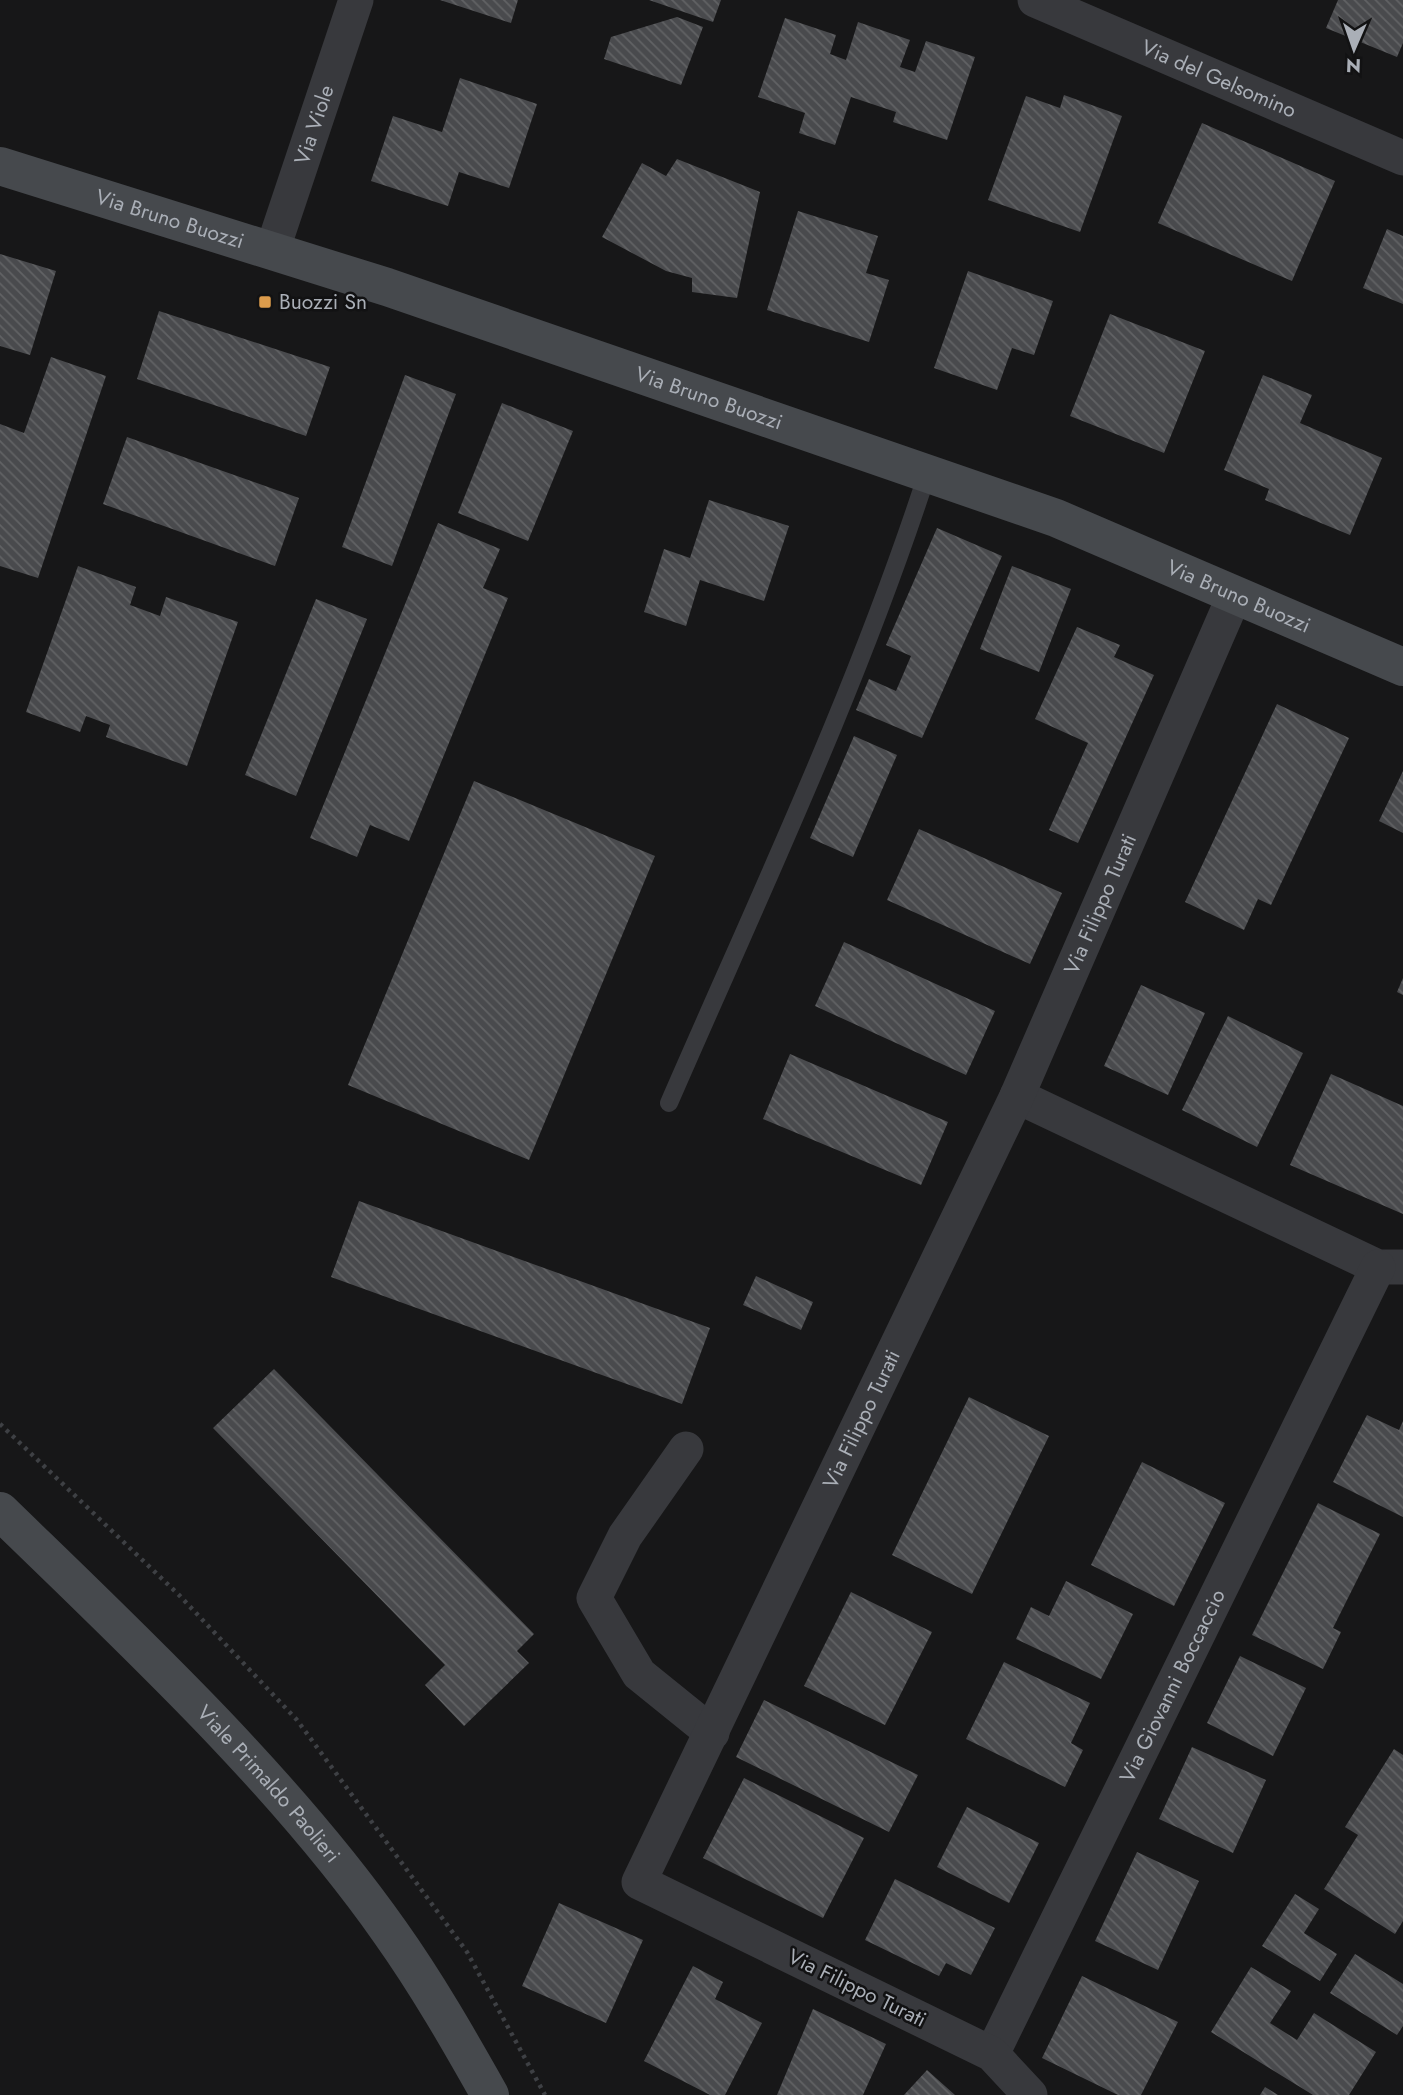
<svg xmlns="http://www.w3.org/2000/svg" width="1403" height="2095" viewBox="0 0 1403 2095" font-family="Jost,sans-serif">
	<style>
		.building { fill: url(#building-back-hatch) }
		.lines { fill: none; stroke-linecap: round; stroke-linejoin: round }
		.path { stroke: #3e4044; stroke-width: 4.5; stroke-dasharray: 3.5 5; stroke-linecap: butt }
		.lane { stroke: #38393d; stroke-width: 18 }
		.street { stroke: #38393d; stroke-width: 35 }
		.secondary { stroke: #46494d; stroke-width: 38 }
		.poi-dot { fill: #dc9c4c; stroke: #121213; stroke-width: 2.5 }
		.labels { text-anchor: middle; stroke-width: 5; stroke-linejoin: round; paint-order: stroke }
		.street-label { font-size: 21px; fill: #aaafb7; stroke: #121213 }
		.poi-label { font-size: 21px; fill: #aaafb7; stroke: #121213; text-anchor: start }
	</style>
	<defs>
		<pattern id="building-back-hatch" width="6" height="6" patternUnits="userSpaceOnUse" patternTransform="scale(1.75)"><rect width="6" height="6" fill="#494a4d"/><path d="M-1 5l2 2M0 0l6 6M5-1l2 2" fill="none" stroke="#616264"/></pattern>
	</defs>
	<rect width="100%" height="100%" fill="#171718"/>
	<path class="building" d="M440 0H518L511 23Z
		M649 0H721L713 22Z
		M1338 0H1403V43L1397 57 1326 28Z
		M677 17 703 27 681 85 604 59 611 37Z
		M785 18 836 35 830 54 846 60 858 22 910 40 900 67 915 72 926 41 975 57 947 140 893 122 896 112 851 97 835 145 799 133 805 113 758 97Z
		M460 78 537 104 509 188 459 172 448 206 371 181 393 116 442 132Z
		M1064 95 1122 116 1080 232 988 200 1026 96 1060 108Z
		M1202 123 1335 181 1292 281 1158 223Z
		M677 159 760 192 737 298 692 292V278L666 271 602 237 642 163 666 176Z
		M798 211 878 236 866 273 889 280 869 342 767 310Z
		M1387 229 1403 236V304L1363 288Z
		M0 254 56 271 30 355 0 346Z
		M968 271 1053 301 1034 355 1012 348 997 390 934 368Z
		M159 311 330 367 306 436 137 379Z
		M1110 314 1205 351 1164 453 1070 416Z
		M51 357 106 376 38 578 0 566V424L24 433Z
		M405 375 456 394 392 566 342 547Z
		M1263 375 1312 395 1300 423 1382 458 1350 535 1265 500 1269 489 1224 470Z
		M502 403 573 431 528 541 458 513Z
		M127 437 299 498 275 566 103 504Z
		M709 500 789 526 764 601 700 580 686 626 644 612 664 549 690 558Z
		M438 523 500 549 483 588 508 598 409 841 370 825 357 857 310 838Z
		M937 528 1002 556 922 738 856 710 869 679 896 691 911 656 886 645Z
		M78 566 136 587 130 605 160 616 166 597 238 622 187 766 106 737 110 725 86 716 80 732 26 712Z
		M1012 566 1071 589 1039 672 980 649Z
		M316 599 367 619 296 796 245 775Z
		M1077 627 1120 645 1114 657 1154 675 1078 843 1049 830 1088 743 1035 719Z
		M1277 704 1349 738 1271 905 1258 899 1244 930 1185 902Z
		M854 736 897 755 853 857 810 838Z
		M1403 771V833L1379 821Z
		M474 781 655 856 529 1160 348 1085Z
		M919 829 1062 893 1030 964 887 900Z
		M844 942 995 1011 966 1075 815 1006Z
		M1403 978V995L1397 992Z
		M1141 985 1205 1013 1168 1095 1104 1066Z
		M1228 1016 1303 1053 1257 1147 1182 1110Z
		M790 1054 948 1122 921 1185 763 1119Z
		M1331 1074 1403 1106V1214L1290 1165Z
		M359 1201 710 1328 682 1404 331 1277Z
		M756 1276 813 1302 801 1330 743 1305Z
		M274 1369 534 1634 517 1651 529 1663 464 1726 425 1685 445 1665 213 1428Z
		M969 1397 1049 1436 972 1594 892 1555Z
		M1367 1415 1399 1430 1403 1421V1517L1333 1482Z
		M1142 1462 1225 1503 1174 1606 1091 1565Z
		M1318 1503 1380 1534 1333 1628 1341 1632 1323 1669 1252 1635Z
		M1066 1581 1133 1614 1101 1679 1016 1639 1031 1607 1049 1616Z
		M851 1592 932 1632 885 1725 804 1686Z
		M1240 1656 1306 1688 1273 1756 1207 1723Z
		M1004 1662 1090 1703 1071 1743 1083 1750 1065 1787 966 1739Z
		M764 1700 918 1775 889 1832 736 1757Z
		M1192 1747 1266 1780 1233 1853 1159 1819Z
		M1394 1749 1403 1755V1921L1395 1934 1324 1889 1358 1835 1345 1827Z
		M744 1778 864 1838 823 1918 703 1858Z
		M967 1807 1039 1843 1009 1903 937 1867Z
		M1137 1852 1199 1881 1158 1970 1095 1941Z
		M895 1879 995 1928 971 1975 946 1963 939 1976 865 1940Z
		M1295 1894 1319 1909 1304 1933 1337 1954 1320 1981 1262 1946Z
		M559 1903 643 1940 606 2023 522 1986Z
		M1355 1954 1403 1984V2026L1397 2035 1330 1993Z
		M693 1966 723 1982 715 1999 762 2023 725 2095H710L644 2061Z
		M1251 1967 1291 1991 1270 2023 1297 2040 1314 2013 1376 2052 1349 2095H1313L1211 2032Z
		M1082 1976 1178 2022 1141 2095H1118L1042 2058Z
		M813 2009 886 2044 863 2095H777Z
		M927 2070 955 2095H904Z
		M1265 2087 1278 2095H1260Z"/>
	<g class="lines">
		<path class="path" d="M0 1424 179 1595 297 1720 467 1952 545 2095"/>
		<path class="lane" d="M669 1103C759 896 857 690 927 474"/>
		<g class="street">
			<path id="s1" d="M1035 0 1403 158"/>
			<path id="s2" d="M272 251 356 0"/>
			<path d="M1017 1096 1378 1267H1403"/>
			<path d="M686 1449 625 1536 594 1598 639 1674 712 1733"/>
			<path id="s3" d="M992 2054 1378 1267"/>
			<path id="s4" d="M1030 2095 992 2054 639 1882 1017 1096 1235 594"/>
		</g>
		<g class="secondary">
			<path id="s5" d="M0 166 387 287 1056 518 1403 667"/>
			<path id="s6" d="M0 1511C134 1641 283 1780 390 1932 427 1984 459 2040 490 2095"/>
		</g>
	</g>
	<rect class="poi-dot" x="258" y="295" width="14" height="14" rx="3.5"/>
	<g class="labels">
		<g class="street-label">
			<text dy="7" stroke="none"><textPath href="#s1" startOffset="200">Via del Gelsomino</textPath></text>
			<text dy="7" stroke="none"><textPath href="#s2" startOffset="133">Via Viole</textPath></text>
			<text dy="7" stroke="none"><textPath href="#s5" startOffset="178">Via Bruno Buozzi</textPath></text>
			<text dy="7" stroke="none"><textPath href="#s5" startOffset="746">Via Bruno Buozzi</textPath></text>
			<text dy="7" stroke="none"><textPath href="#s5" startOffset="1312">Via Bruno Buozzi</textPath></text>
			<text dy="7" stroke="none"><textPath href="#s4" startOffset="1530">Via Filippo Turati</textPath></text>
			<text dy="7" stroke="none"><textPath href="#s4" startOffset="962">Via Filippo Turati</textPath></text>
			<text dy="7" stroke="none"><textPath href="#s3" startOffset="410">Via Giovanni Boccaccio</textPath></text>
			<text dy="7" stroke="none"><textPath href="#s6" startOffset="383">Viale Primaldo Paolieri</textPath></text>
			<text transform="translate(857 1988) rotate(26)" y="7">Via Filippo Turati</text>
		</g>
		<g class="poi-label">
			<text x="279" y="309">Buozzi Sn</text>
		</g>
	</g>
	<g transform="translate(1354 49) rotate(182)" stroke="#121213" stroke-width="5" paint-order="stroke">
	<path d="M0-5L12 26L0 18L-12 26Z" fill="#aaafb7"/>
	<text y="-10" font-size="19" font-weight="bold" text-anchor="middle" fill="#aaafb7">N</text>
	</g>
</svg>
